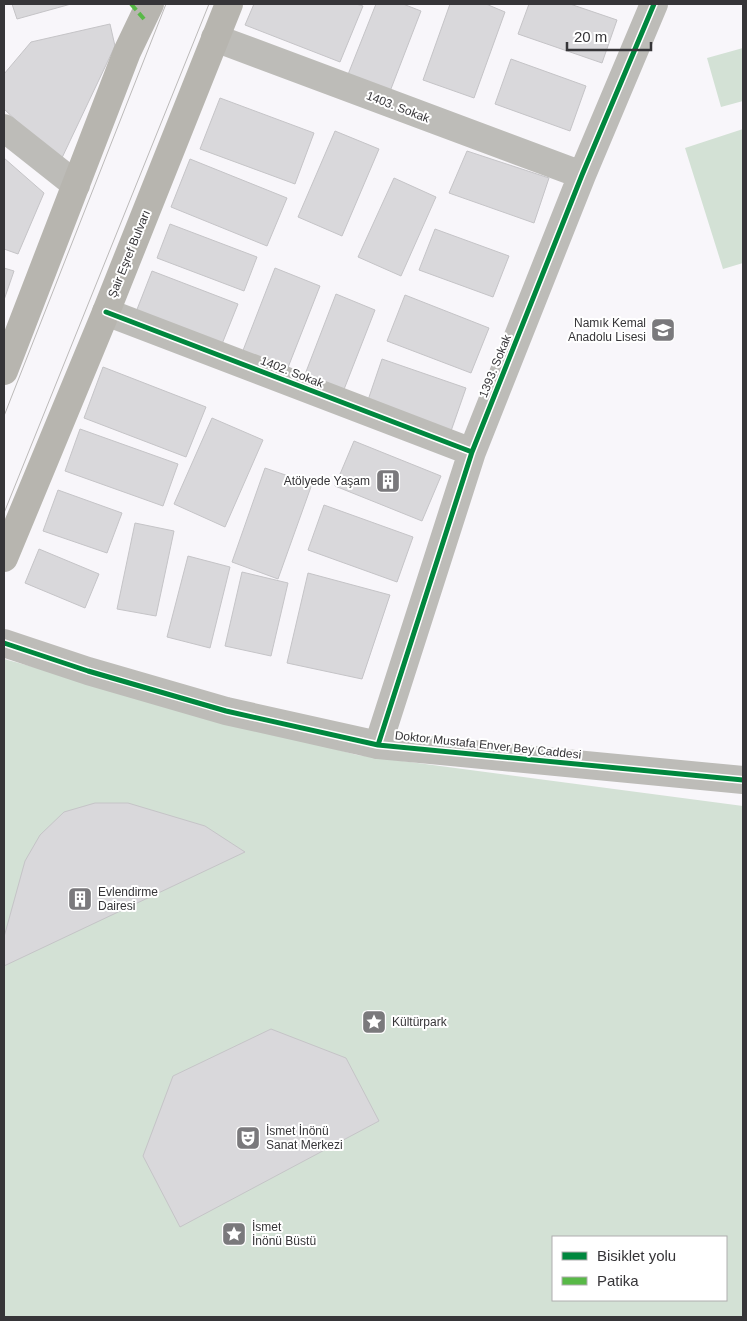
<svg xmlns="http://www.w3.org/2000/svg" width="747" height="1321" viewBox="0 0 747 1321" font-family="Arial,sans-serif">
	<style>
		.green { fill: #d3e1d5; fill-rule: evenodd }
		.building { fill: #d9d8db; stroke: #c5c4c7 }
		.lines { fill: none; stroke-linecap: round; stroke-linejoin: round }
		.minor { stroke: #bdbcb8; stroke-width: 28 }
		.tertiary { stroke: #bdbcb8; stroke-width: 28 }
		.primary { stroke: #b7b5af; stroke-width: 28 }
		.tram { stroke: #bcbab9; stroke-width: 1 }
		.quiet { stroke: #58b947; stroke-width: 4; stroke-dasharray: 8 4; stroke-linecap: butt }
		.cycleway-casing { stroke: #fff; stroke-width: 8 }
		.cycleway { stroke: #00873e; stroke-width: 5 }
		.labels { text-anchor: middle; stroke-width: 4; stroke-linejoin: round; paint-order: stroke }
		.street-label { font-size: 12px; fill: #363538; stroke: #fff }
		.poi-label { font-size: 12px; fill: #363538; stroke: #fff; text-anchor: start }
	</style>
	<rect width="100%" height="100%" fill="#f8f6fa"/>
	<path class="green" d="M743 48V101L721 107 707 58Z
		M743 129V263L723 269 685 148Z
		M4 659 357 755 743 806V1317H4ZM553 1237H726V1300H553Z"/>
	<path class="building" d="M12 4H71L17 19Z
		M254 4H356L363 6 340 62 245 25Z
		M376 4H403L421 11 389 94 347 77Z
		M450 4H486L505 12 474 98 423 80Z
		M529 4H570L617 20 602 63 518 34Z
		M110 24 115 46 60 162 4 109V74L31 42Z
		M511 59 586 86 570 131 495 104Z
		M220 98 314 133 295 184 200 149Z
		M335 131 379 149 342 236 298 217Z
		M467 151 549 178 534 223 449 193Z
		M4 158 44 193 18 254 4 249Z
		M190 159 287 198 267 246 171 207Z
		M394 178 436 197 401 276 358 257Z
		M170 224 257 257 244 291 157 258Z
		M435 229 509 256 493 297 419 270Z
		M4 268 14 271 4 300Z
		M275 268 320 286 287 370 242 353Z
		M152 271 238 304 222 344 136 312Z
		M336 294 375 310 343 392 304 377Z
		M405 295 489 328 471 373 387 341Z
		M382 359 466 388 450 434 366 406Z
		M103 367 206 407 186 457 84 418Z
		M212 418 263 440 225 527 174 504Z
		M80 429 178 464 163 506 65 471Z
		M354 441 441 476 422 521 335 486Z
		M265 468 312 484 278 579 232 562Z
		M58 490 122 513 107 553 43 531Z
		M324 505 413 537 397 582 308 550Z
		M135 523 174 531 156 616 117 609Z
		M39 549 99 574 85 608 25 583Z
		M188 556 230 567 210 648 167 637Z
		M242 572 288 583 271 656 225 646Z
		M308 573 390 595 362 679 287 663Z
		M95 803H128L205 826 245 852 4 966V937L25 861 40 835 64 812Z
		M271 1029 346 1058 379 1121 180 1227 143 1156 173 1076Z"/>
	<g class="lines">
		<path class="minor" d="M215 38 582 175
			M4 128 76 185
			M106 312 472 452
			M378 745 472 452 582 175 654 4"/>
		<path class="tertiary" d="M4 643 88 671 226 711 378 745 743 780"/>
		<path class="primary" d="M4 371 127 52 150 4
			M4 558 106 312 229 4"/>
		<path class="tram" d="M4 416 166 4
			M4 513 209 4"/>
		<path class="quiet" d="M131 4 144 19"/>
		<defs>
			<path id="cycleway" d="M106 312 472 452
				M4 643 88 671 226 711 378 745 743 780
				M378 745 472 452 582 175 654 4"/>
		</defs>
		<use href="#cycleway" class="cycleway-casing"/>
		<use href="#cycleway" class="cycleway"/>
	</g>
	<defs>
		<symbol id="school-square" viewBox="-11 -11 22 22"><rect x="-9" y="-9" width="18" height="18" rx="4" fill="#7a797c" stroke="#fff"/><path d="M0-5L7-2L0 1L-7-2ZM-4 1L0 2.5L4 1V4Q0 6-4 4Z" fill="#fff"/></symbol>
		<symbol id="building-square" viewBox="-11 -11 22 22"><rect x="-9" y="-9" width="18" height="18" rx="4" fill="#7a797c" stroke="#fff"/><path d="M-4-6H4V6H1V3H-1V6H-4ZM-2.5-4.3h1.7v1.8h-1.7ZM.8-4.3h1.7v1.8H.8ZM-2.5-1h1.7V.8h-1.7ZM.8-1h1.7V.8H.8Z" fill="#fff"/></symbol>
		<symbol id="sight-square" viewBox="-11 -11 22 22"><rect x="-9" y="-9" width="18" height="18" rx="4" fill="#7a797c" stroke="#fff"/><path d="M0-6L1.8-2.2L6-1.7L2.9 1.2L3.7 5.4L0 3.3L-3.7 5.4L-2.9 1.2L-6-1.7L-1.8-2.2Z" fill="#fff"/></symbol>
		<symbol id="theatre-square" viewBox="-11 -11 22 22"><rect x="-9" y="-9" width="18" height="18" rx="4" fill="#7a797c" stroke="#fff"/><path d="M-5-5.5Q0-4 5-5.5V0Q5 5 0 6Q-5 5-5 0ZM-3.3-2.5H-1v1.5H-3.3ZM1-2.5H3.3v1.5H1ZM-2.8 1Q0 5.5 2.8 1Z" fill="#fff"/></symbol>
	</defs>
	<g fill-rule="evenodd">
		<use href="#school-square" x="649" y="316" width="28" height="28"/>
		<use href="#building-square" x="374" y="467" width="28" height="28"/>
		<use href="#building-square" x="66" y="885" width="28" height="28"/>
		<use href="#sight-square" x="360" y="1008" width="28" height="28"/>
		<use href="#theatre-square" x="234" y="1124" width="28" height="28"/>
		<use href="#sight-square" x="220" y="1220" width="28" height="28"/>
	</g>
	<g class="labels">
		<g class="street-label">
			<text transform="translate(398 107) rotate(21)" y="4">1403. Sokak</text>
			<text transform="translate(129 254) rotate(-68)" y="4">Şair Eşref Bulvarı</text>
			<text transform="translate(495 366) rotate(-68)" y="4">1393. Sokak</text>
			<text transform="translate(292 372) rotate(21)" y="4">1402. Sokak</text>
			<text transform="translate(488 745) rotate(6)" y="4">Doktor Mustafa Enver Bey Caddesi</text>
		</g>
		<g class="poi-label">
			<text x="646" y="327" text-anchor="end">Namık Kemal<tspan x="646" dy="14">Anadolu Lisesi</tspan></text>
			<text x="370" y="485" text-anchor="end">Atölyede Yaşam</text>
			<text x="98" y="896">Evlendirme<tspan x="98" dy="14">Dairesi</tspan></text>
			<text x="392" y="1026">Kültürpark</text>
			<text x="266" y="1135">İsmet İnönü<tspan x="266" dy="14">Sanat Merkezi</tspan></text>
			<text x="252" y="1231">İsmet<tspan x="252" dy="14">İnönü Büstü</tspan></text>
		</g>
	</g>
	<rect width="747" height="1321" fill="none" stroke="#363538" stroke-width="10"/>
	<rect x="552" y="1236" width="175" height="65" fill="#ffffff" stroke="#afaeaf"/>
	<rect x="562" y="1252" width="25" height="8" fill="#00873e" stroke="#afaeaf"/>
	<text x="597" y="1261" font-size="15" fill="#363538">Bisiklet yolu</text>
	<rect x="562" y="1277" width="25" height="8" fill="#58b947" stroke="#afaeaf"/>
	<text x="597" y="1286" font-size="15" fill="#363538">Patika</text>
	<path d="M567 42v8h84v-8" fill="none" stroke="#363538" stroke-width="2.5"/>
	<text x="574" y="42" font-size="15" fill="#363538" stroke="#ffffff" stroke-width="4" paint-order="stroke">20 m</text>
</svg>
